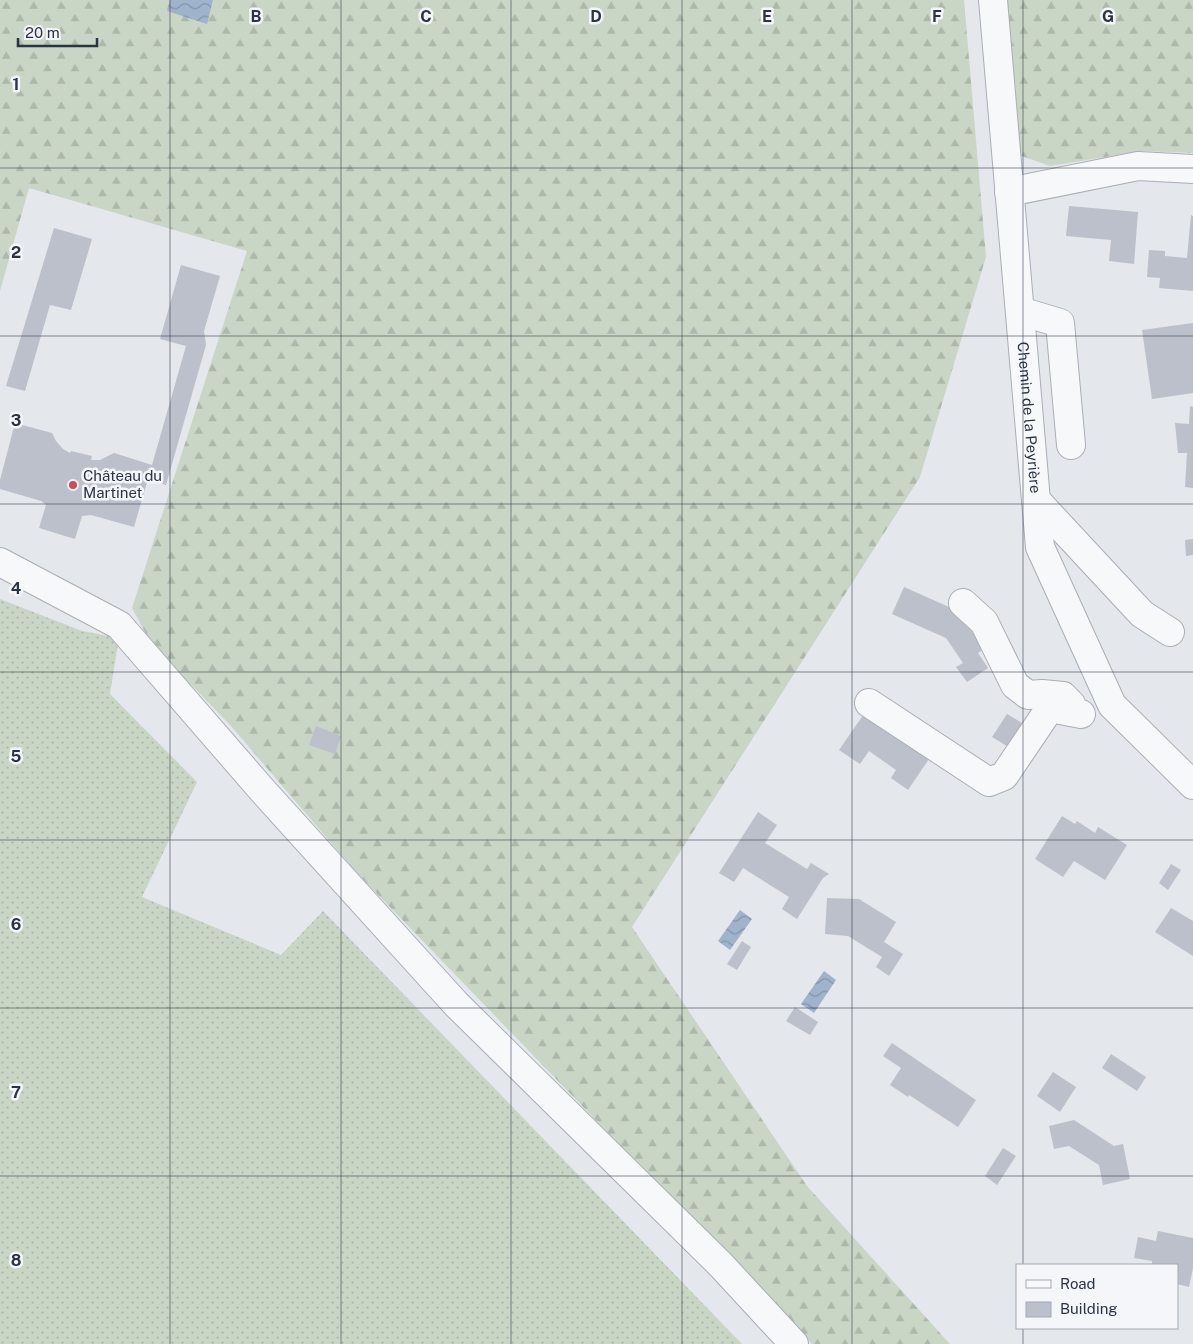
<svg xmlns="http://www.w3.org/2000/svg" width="1193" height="1344" viewBox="0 0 1193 1344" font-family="'Public Sans',sans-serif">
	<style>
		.grass { fill: url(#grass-dots) }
		.forest { fill: url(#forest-firs) }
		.water { fill: url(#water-waves) }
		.building { fill: #bbc0ca }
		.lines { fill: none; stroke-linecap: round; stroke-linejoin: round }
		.minor-casing { stroke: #a9aeb7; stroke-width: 30 }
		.minor { stroke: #f7f8fa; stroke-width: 28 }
		.grid { fill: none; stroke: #2b3445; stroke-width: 1; stroke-opacity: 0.55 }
		.poi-dot { fill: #d1495b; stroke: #f4f6f9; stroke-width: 2 }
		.labels { text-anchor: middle; stroke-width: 5; stroke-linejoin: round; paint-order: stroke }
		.street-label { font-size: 15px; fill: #2b3445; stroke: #f4f6f9 }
		.poi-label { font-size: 15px; fill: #2b3445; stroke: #f4f6f9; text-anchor: start }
		.grid-label { font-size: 16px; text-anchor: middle; font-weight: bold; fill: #2b3445; stroke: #f4f6f9; stroke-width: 5; stroke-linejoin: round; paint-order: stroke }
	</style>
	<defs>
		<pattern id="grass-dots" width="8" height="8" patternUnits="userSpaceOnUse" patternTransform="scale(1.25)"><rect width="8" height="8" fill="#c9d6c5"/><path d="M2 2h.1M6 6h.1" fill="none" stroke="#adb8ab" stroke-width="1.8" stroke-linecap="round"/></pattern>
		<pattern id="forest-firs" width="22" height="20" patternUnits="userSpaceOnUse" patternTransform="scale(1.25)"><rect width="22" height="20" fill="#c9d6c5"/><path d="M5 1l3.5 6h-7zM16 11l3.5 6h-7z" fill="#adb8ab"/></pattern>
		<pattern id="water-waves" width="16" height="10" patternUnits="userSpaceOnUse" patternTransform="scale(1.25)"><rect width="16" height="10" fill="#9fb4cc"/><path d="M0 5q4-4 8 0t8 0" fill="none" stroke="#8293a7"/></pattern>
	</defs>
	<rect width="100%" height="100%" fill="#e4e7ec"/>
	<path class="grass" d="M0 599 82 631 119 638 110 694 197 782 142 897 281 955 323 911 742 1344H0Z"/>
	<path class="forest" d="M0 0H964L986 257 920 477 632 927 807 1186 950 1344H812L356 872 230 725 151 643 132 608 247 251 29 188 0 291Z
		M1002 0H1193V153L1142 151 1050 166 1013 153Z"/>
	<path class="water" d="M170 0H213L207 24 167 11Z
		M740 910 752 919 730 950 718 941Z
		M824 971 836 980 814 1013 801 1004Z"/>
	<path class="building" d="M1069 206 1138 212 1134 264 1109 261 1111 240 1066 236Z
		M1191 215 1193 216V291L1159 288 1160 278 1147 277 1149 250 1165 251V256L1187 258Z
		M54 228 92 239 71 310 50 305 25 391 6 386Z
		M181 265 220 276 204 331 206 345 166 485 148 479 134 527 91 515 82 516 75 539 39 528 46 505 41 501 0 489V480L15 423 52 433 56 441 63 449 70 453 71 451 92 456 91 460H100L114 453 152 465 186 346 160 339Z
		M1193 323V393L1152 399 1142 330Z
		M1190 406 1193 407V488L1185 487 1187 453H1178L1175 423 1189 424Z
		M1193 539V555L1186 556 1185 540Z
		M904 587 958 611 984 649 978 653 988 668 967 682 956 667 963 663 946 638 892 614Z
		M866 711 931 756 908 790 891 778 896 770 869 751 860 764 839 750Z
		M1007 714 1022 723 1007 746 992 737Z
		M316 726 341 736 335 754 309 745Z
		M758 812 777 825 765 843 807 869 811 863 829 874 823 878 797 919 782 909 789 897 743 868 734 882 719 873Z
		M1062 816 1075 824 1077 821 1095 833 1098 827 1127 845 1105 880 1074 861 1063 877 1035 859Z
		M1171 864 1181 870 1168 890 1159 883Z
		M827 898 859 899 896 922 884 942 903 954 889 976 876 967 882 957 848 936 825 934Z
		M1171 908 1193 921V956L1155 932Z
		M742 941 751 947 737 970 727 964Z
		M795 1007 818 1022 810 1035 786 1021Z
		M892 1043 976 1100 958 1127 909 1095 908 1097 890 1085 901 1068 883 1056Z
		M1111 1054 1146 1077 1137 1091 1102 1068Z
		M1053 1072 1076 1087 1060 1112 1037 1096Z
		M1074 1120 1114 1146 1123 1144 1130 1179 1103 1185 1099 1165 1069 1146 1054 1149 1049 1126Z
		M1003 1148 1016 1156 997 1185 985 1176Z
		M1158 1231 1193 1238V1268L1189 1287 1177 1284V1265H1160L1152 1264V1261L1134 1258 1138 1237 1156 1241Z"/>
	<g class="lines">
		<defs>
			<g id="minor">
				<path id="s1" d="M993 0 1040 547 1112 705 1193 785"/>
				<path d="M1009 192 1138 166 1193 169"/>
				<path d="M1020 311 1060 323 1071 445"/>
				<path d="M1036 500 1142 614 1170 632"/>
				<path d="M0 562 119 625 263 791 456 1004 721 1265 794 1344"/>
				<path d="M963 603 984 622 1015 685 1028 695 1042 694 1063 696 1071 704"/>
				<path d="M869 703 989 782 1004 776 1050 708 1081 714"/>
			</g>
		</defs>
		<use href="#minor" class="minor-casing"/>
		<use href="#minor" class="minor"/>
	</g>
	<path class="grid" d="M170 0V1344M341 0V1344M511 0V1344M682 0V1344M852 0V1344M1023 0V1265M0 168H1193M0 336H1193M0 504H1193M0 672H1193M0 840H1193M0 1008H1193M0 1176H1193M1023 1328V1344"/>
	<circle class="poi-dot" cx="73" cy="485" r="5"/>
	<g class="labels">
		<g class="street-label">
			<text dy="5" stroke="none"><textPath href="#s1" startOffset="419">Chemin de la Peyrière</textPath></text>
		</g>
		<g class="poi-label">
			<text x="83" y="481">Château du<tspan x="83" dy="17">Martinet</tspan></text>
		</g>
	</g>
	<g class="grid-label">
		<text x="256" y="22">B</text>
		<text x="426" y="22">C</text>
		<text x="596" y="22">D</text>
		<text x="767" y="22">E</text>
		<text x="937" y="22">F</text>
		<text x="1108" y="22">G</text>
		<text x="16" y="90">1</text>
		<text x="16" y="258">2</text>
		<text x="16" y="426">3</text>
		<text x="16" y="594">4</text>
		<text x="16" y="762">5</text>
		<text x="16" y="930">6</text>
		<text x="16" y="1098">7</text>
		<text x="16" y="1266">8</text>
	</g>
	<rect x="1016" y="1264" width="162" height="65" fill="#f4f6f9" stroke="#a4a8b1"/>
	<rect x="1026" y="1280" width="25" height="8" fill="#f7f8fa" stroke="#a4a8b1"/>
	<text x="1060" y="1289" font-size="15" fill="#2b3445">Road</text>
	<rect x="1026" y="1302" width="25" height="15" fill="#bbc0ca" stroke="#a4a8b1"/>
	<text x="1060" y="1314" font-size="15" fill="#2b3445">Building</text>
	<path d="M18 38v8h79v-8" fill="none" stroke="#2b3445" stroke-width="2.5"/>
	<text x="25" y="38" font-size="15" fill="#2b3445" stroke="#f4f6f9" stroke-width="4" paint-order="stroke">20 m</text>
</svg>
